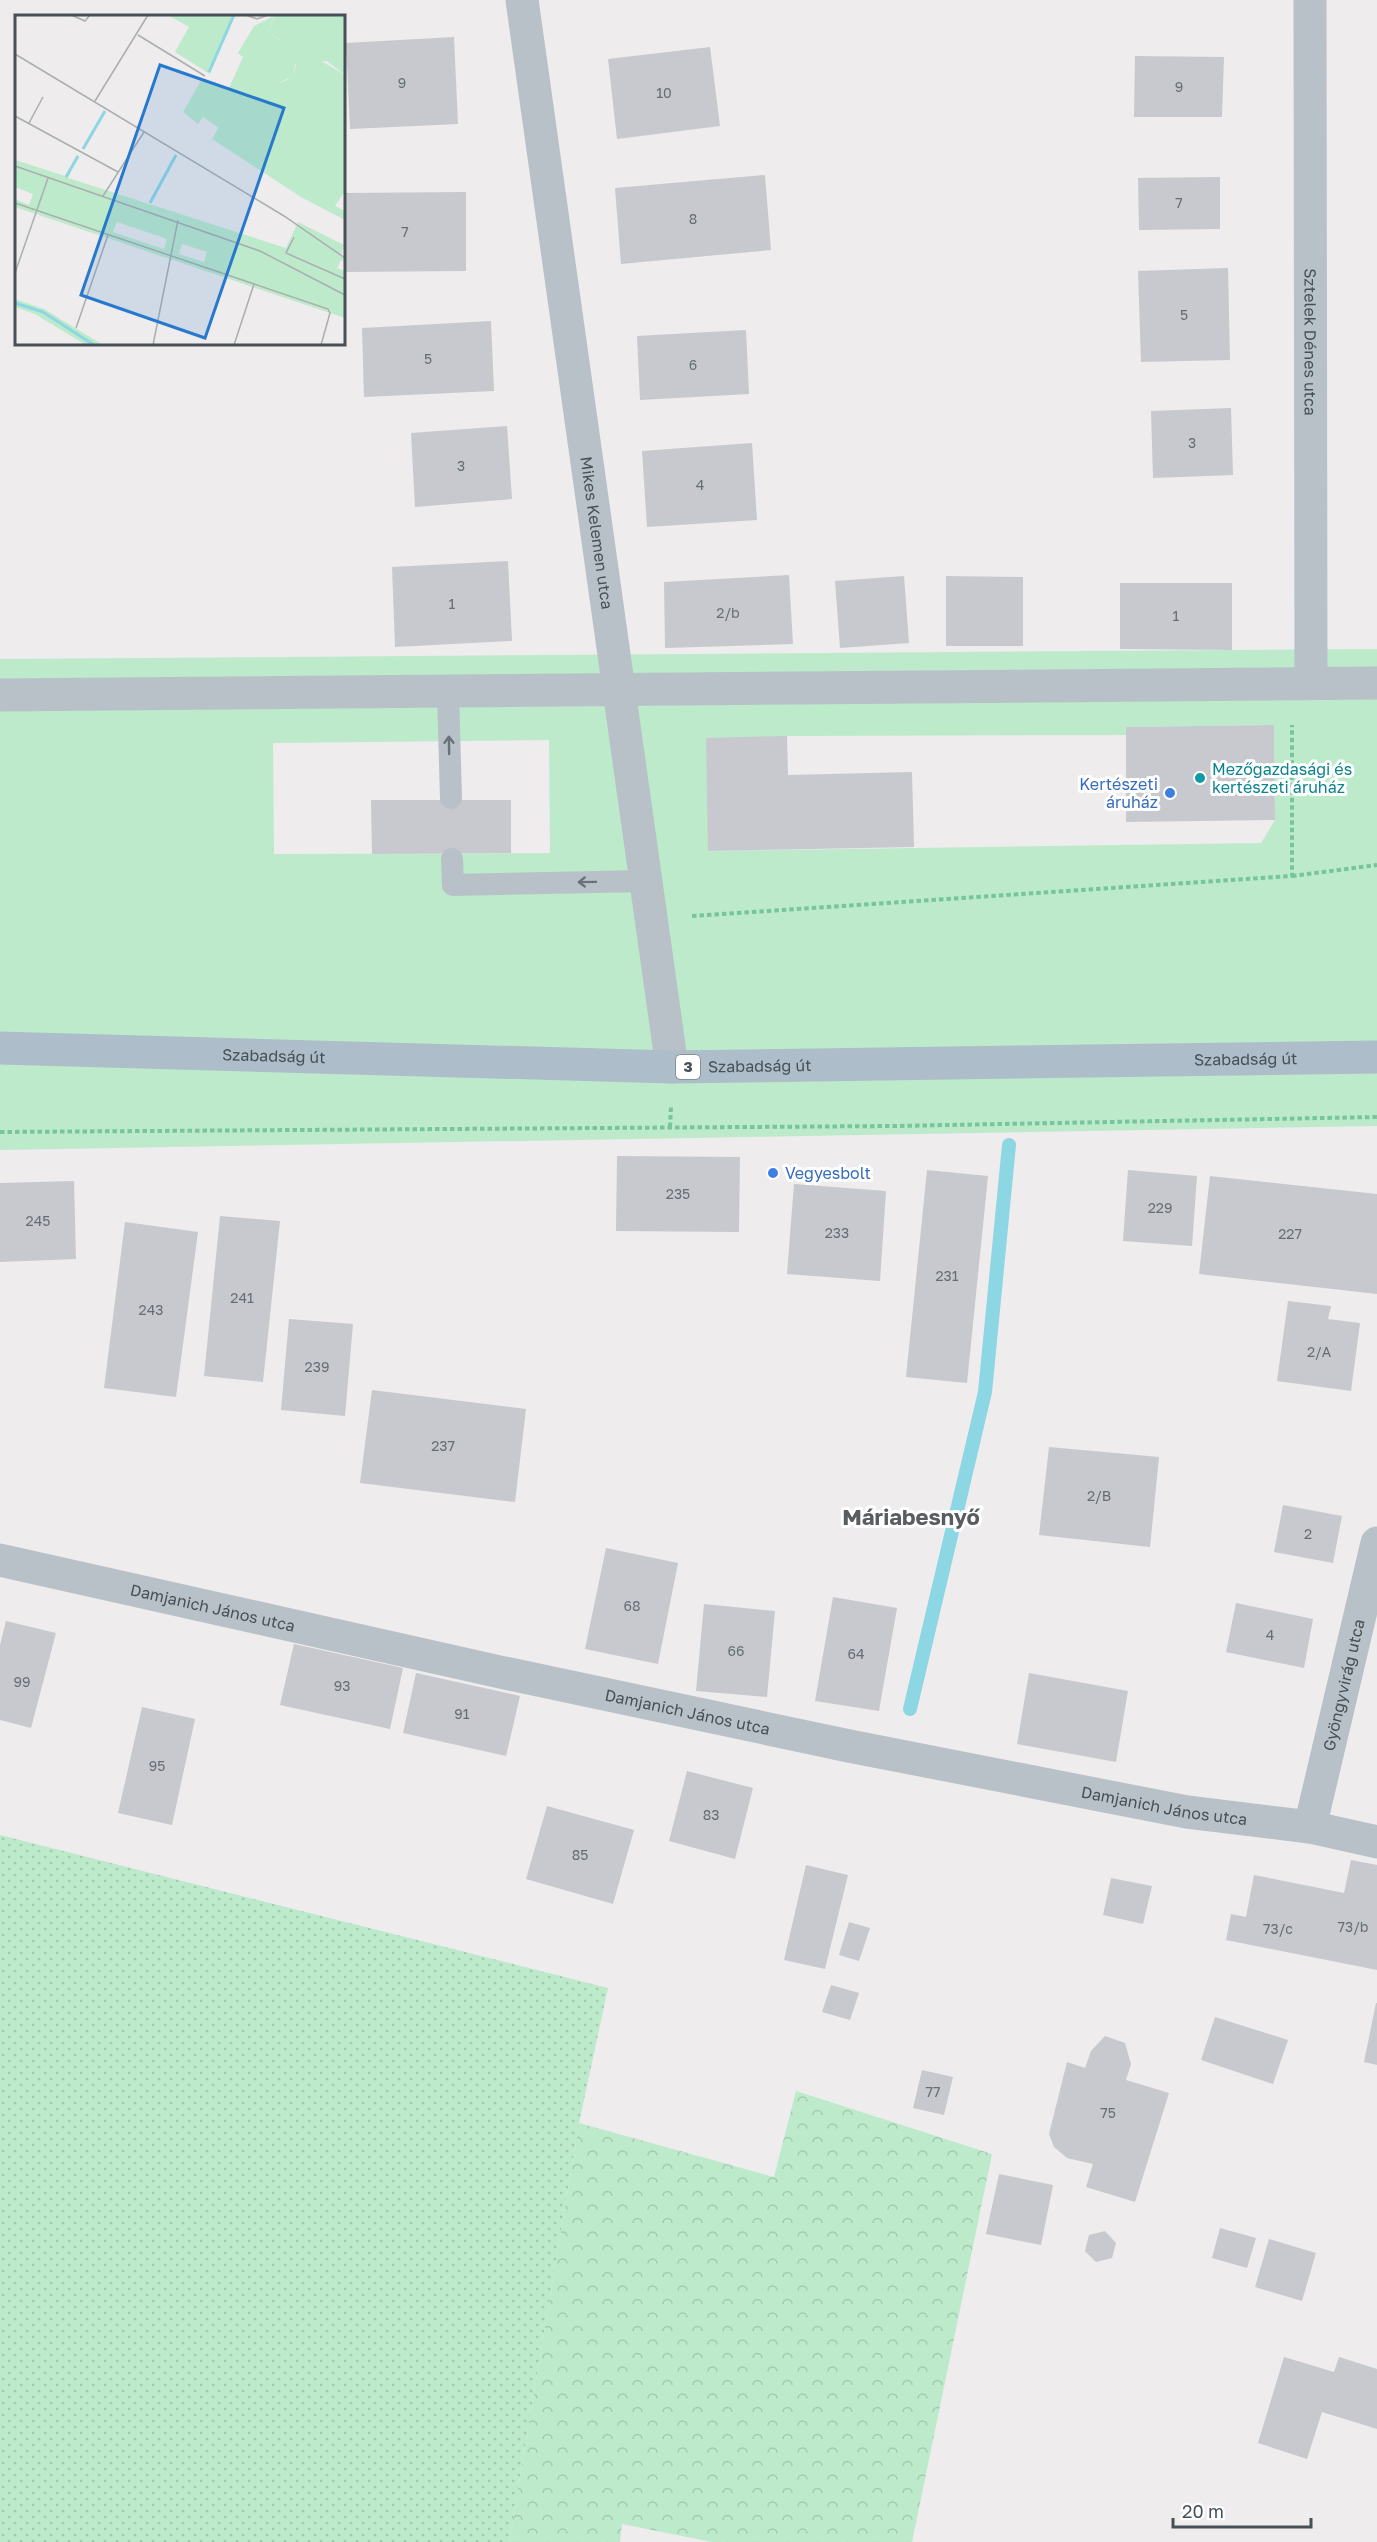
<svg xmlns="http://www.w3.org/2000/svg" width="1377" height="2542" viewBox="0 0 1377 2542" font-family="'Golos Text',sans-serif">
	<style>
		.green { fill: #bceacb; fill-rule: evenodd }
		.forest { fill: url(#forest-crowns) }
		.garden { fill: url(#garden-dots) }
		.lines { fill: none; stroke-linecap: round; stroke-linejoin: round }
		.stream { stroke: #8dd6e4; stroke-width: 14 }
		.building { fill: #c7c9ce }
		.path { stroke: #77c59a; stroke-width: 4; stroke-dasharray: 4.5 3; stroke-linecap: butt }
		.lane { stroke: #b8c1c7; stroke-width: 22 }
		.street { stroke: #b8c1c7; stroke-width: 33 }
		.primary { stroke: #adbdc9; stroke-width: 33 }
		.oneway { stroke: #687279 }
		.culture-dot { fill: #0f9aa8; stroke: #fff; stroke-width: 2 }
		.shop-dot { fill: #3f7fe0; stroke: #fff; stroke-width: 2 }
		.labels { text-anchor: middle; stroke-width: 6; stroke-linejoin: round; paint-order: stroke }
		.number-label { font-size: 14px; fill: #666e75 }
		.shield { fill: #fff; stroke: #7e8489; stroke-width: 1.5 }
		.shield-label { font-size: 15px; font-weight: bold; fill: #465057 }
		.street-label { font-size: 16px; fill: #465057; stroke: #fff }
		.culture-label { font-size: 16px; fill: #0d838f; stroke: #fff; text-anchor: start }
		.shop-label { font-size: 16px; fill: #366cbe; stroke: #fff; text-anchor: end }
		.district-label { font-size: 22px; font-weight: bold; fill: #595d60; stroke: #fff }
		.inset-river { fill: none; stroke: #8dd6e4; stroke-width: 3 }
		.inset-road { fill: none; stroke: #abaeb0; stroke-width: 1.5 }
		.view { fill: #2779cd; fill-opacity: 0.15; stroke: #2779cd; stroke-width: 3 }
		.inset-edge { fill: none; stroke: #465057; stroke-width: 3 }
	</style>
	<defs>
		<pattern id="forest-crowns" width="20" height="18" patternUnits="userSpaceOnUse" patternTransform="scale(1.5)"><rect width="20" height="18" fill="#bceacb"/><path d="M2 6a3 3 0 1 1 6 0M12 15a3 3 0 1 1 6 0" fill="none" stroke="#a3cab0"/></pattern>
		<pattern id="garden-dots" width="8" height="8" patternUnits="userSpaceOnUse" patternTransform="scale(1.5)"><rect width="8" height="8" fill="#bceacb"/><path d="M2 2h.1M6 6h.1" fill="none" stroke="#a3cab0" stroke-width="1.8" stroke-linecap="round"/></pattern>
	</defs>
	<rect width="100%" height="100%" fill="#eeecec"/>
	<path class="green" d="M1377 649V1126L0 1150V659ZM1274 725 1275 820 1261 843 708 851 787 736 1126 735V727ZM549 740 550 853 274 854 273 743Z"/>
	<path class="forest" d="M796 2091 992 2154 912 2542H712L622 2524 620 2542H509L579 2123 774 2177Z"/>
	<path class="garden" d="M0 1835 608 1988 579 2123 509 2542H0Z"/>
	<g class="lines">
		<path class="stream" d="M910 1709 985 1392 1009 1145"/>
	</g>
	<path class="building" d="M454 37 458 124 350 129 346 43Z
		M710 47 720 126 617 139 608 59Z
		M1135 56 1224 57 1222 117H1134Z
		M765 175 771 250 621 264 615 188Z
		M1220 177V229L1139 230 1138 178Z
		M466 192V271L344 272V193Z
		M1228 268 1230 360 1141 362 1138 271Z
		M491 321 494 391 364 397 362 328Z
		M746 330 749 394 640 400 637 336Z
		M1231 408 1233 475 1153 478 1151 411Z
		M507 426 512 499 415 507 411 433Z
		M752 443 757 520 647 527 642 451Z
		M508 561 512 641 395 647 392 567Z
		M789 575 793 644 665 648 664 582Z
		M904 576 909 643 840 648 835 581Z
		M946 576 1023 577V646H946Z
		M1120 583H1232V650L1120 649Z
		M1274 725 1275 820 1126 822V727Z
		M787 736 788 775 912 772 914 847 708 851 706 738Z
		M371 800H511V853L372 854Z
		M617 1156 740 1157 739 1232 616 1231Z
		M927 1170 988 1176 967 1383 906 1377Z
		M1128 1170 1197 1176 1192 1246 1123 1241Z
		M1210 1176 1377 1194V1294L1199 1274Z
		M74 1181 76 1259 0 1262V1183Z
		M794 1184 886 1191 880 1281 787 1274Z
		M220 1216 280 1221 263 1382 204 1376Z
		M125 1222 198 1232 176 1397 104 1388Z
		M1288 1301 1331 1306 1328 1319 1360 1323 1351 1391 1277 1381Z
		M289 1319 353 1324 345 1416 281 1410Z
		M372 1390 526 1409 515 1502 360 1483Z
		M1049 1447 1159 1457 1150 1547 1039 1535Z
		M1283 1505 1342 1516 1333 1563 1274 1552Z
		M606 1548 678 1563 658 1664 585 1649Z
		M833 1597 897 1608 879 1711 815 1701Z
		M1236 1603 1313 1619 1304 1668 1226 1652Z
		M704 1604 775 1611 767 1697 696 1691Z
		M6 1621 56 1633 31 1728 0 1720V1645Z
		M294 1644 403 1668 390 1729 280 1705Z
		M416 1673 520 1696 506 1756 403 1733Z
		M1029 1673 1128 1691 1116 1762 1017 1744Z
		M142 1707 195 1719 172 1825 118 1813Z
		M687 1771 753 1788 735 1859 669 1841Z
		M547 1806 634 1830 613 1904 526 1879Z
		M1351 1860 1377 1865V1970L1226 1940 1231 1914 1246 1917 1254 1875 1344 1893Z
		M806 1865 848 1875 825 1969 784 1960Z
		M1111 1878 1152 1886 1143 1924 1103 1915Z
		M849 1922 870 1928 859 1961 839 1955Z
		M831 1985 859 1993 850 2020 822 2012Z
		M1376 2003H1377V2065L1364 2062Z
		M1215 2017 1288 2040 1273 2084 1201 2060Z
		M1105 2036 1125 2043 1131 2064 1126 2080 1169 2093 1135 2202 1086 2187 1093 2164 1067 2158 1054 2147 1049 2134 1067 2062 1085 2068 1091 2051Z
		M922 2070 953 2077 944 2115 913 2108Z
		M999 2174 1053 2185 1041 2245 986 2234Z
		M1220 2228 1256 2238 1247 2268 1212 2258Z
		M1105 2231 1116 2243 1112 2258 1096 2262 1085 2251 1089 2235Z
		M1269 2239 1316 2253 1302 2301 1255 2287Z
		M1284 2357 1334 2372 1339 2357 1377 2369V2429L1322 2412 1307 2459 1258 2443Z"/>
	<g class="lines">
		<path class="path" d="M1292 876 1377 865
			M692 916 1292 876V725
			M670 1127 671 1107
			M0 1132 895 1126 1377 1117"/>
		<path class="lane" d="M448 692 451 798
			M452 859 453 885 646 881"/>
		<g class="street">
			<path id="s1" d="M522 0 672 1067"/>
			<path id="s2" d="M1310 0 1311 683"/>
			<path d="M0 695 1377 683"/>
			<path id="s3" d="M0 1560 500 1672 849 1746 1187 1812 1310 1827 1377 1842"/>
			<path id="s4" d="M1310 1827 1377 1543"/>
		</g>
		<path class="primary" id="s5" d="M0 1048 672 1067 1377 1057"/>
	</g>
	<defs><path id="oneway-shaft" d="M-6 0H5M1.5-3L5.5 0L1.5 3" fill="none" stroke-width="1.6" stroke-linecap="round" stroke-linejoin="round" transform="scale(1.5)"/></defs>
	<g class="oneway">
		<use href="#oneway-shaft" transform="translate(449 745) rotate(-91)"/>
		<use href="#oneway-shaft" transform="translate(587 882) rotate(179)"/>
	</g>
	<circle class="culture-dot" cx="1200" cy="778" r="6"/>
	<g class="shop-dot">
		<circle cx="1170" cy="793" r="6"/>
		<circle cx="773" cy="1173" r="6"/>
	</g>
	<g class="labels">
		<g class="number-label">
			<text x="402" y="88">9</text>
			<text x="1179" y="92">9</text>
			<text x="664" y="98">10</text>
			<text x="1179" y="208">7</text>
			<text x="693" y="224">8</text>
			<text x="405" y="237">7</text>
			<text x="1184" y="320">5</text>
			<text x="428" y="364">5</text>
			<text x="693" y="370">6</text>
			<text x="1192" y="448">3</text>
			<text x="461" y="471">3</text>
			<text x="700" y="490">4</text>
			<text x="452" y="609">1</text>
			<text x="728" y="618">2/b</text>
			<text x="1176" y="621">1</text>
			<text x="678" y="1199">235</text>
			<text x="1160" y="1213">229</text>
			<text x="38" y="1226">245</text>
			<text x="837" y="1238">233</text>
			<text x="1290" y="1239">227</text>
			<text x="947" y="1281">231</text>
			<text x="242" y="1303">241</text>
			<text x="151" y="1315">243</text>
			<text x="1319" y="1357">2/A</text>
			<text x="317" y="1372">239</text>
			<text x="443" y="1451">237</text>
			<text x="1099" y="1501">2/B</text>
			<text x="1308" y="1539">2</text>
			<text x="632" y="1611">68</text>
			<text x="1270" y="1640">4</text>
			<text x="736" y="1656">66</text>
			<text x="856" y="1659">64</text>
			<text x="22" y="1687">99</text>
			<text x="342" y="1691">93</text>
			<text x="462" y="1719">91</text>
			<text x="157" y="1771">95</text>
			<text x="711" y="1820">83</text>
			<text x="580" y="1860">85</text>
			<text x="1353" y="1932">73/b</text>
			<text x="1278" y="1934">73/c</text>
			<text x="933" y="2097">77</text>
			<text x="1108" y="2118">75</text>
		</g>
		<rect class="shield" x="676" y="1055" width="24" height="24" rx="4.5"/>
		<g class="shield-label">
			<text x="688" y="1072">3</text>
		</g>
		<g class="street-label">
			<text dy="6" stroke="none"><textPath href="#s2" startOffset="342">Sztelek Dénes utca</textPath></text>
			<text dy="6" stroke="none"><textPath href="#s1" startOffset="538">Mikes Kelemen utca</textPath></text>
			<text dy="6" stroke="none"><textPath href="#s5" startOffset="274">Szabadság út</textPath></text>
			<text dy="6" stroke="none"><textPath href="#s5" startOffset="1246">Szabadság út</textPath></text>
			<text dy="6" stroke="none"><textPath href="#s5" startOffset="760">Szabadság út</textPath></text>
			<text dy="6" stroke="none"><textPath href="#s3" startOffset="218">Damjanich János utca</textPath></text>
			<text dy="6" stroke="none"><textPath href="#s4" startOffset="146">Gyöngyvirág utca</textPath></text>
			<text dy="6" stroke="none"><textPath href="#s3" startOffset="704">Damjanich János utca</textPath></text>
			<text dy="6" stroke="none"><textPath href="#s3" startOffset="1190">Damjanich János utca</textPath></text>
		</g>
		<g class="culture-label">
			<text x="1212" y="775">Mezőgazdasági és<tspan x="1212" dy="18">kertészeti áruház</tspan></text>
		</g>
		<g class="shop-label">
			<text x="1158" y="790">Kertészeti<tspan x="1158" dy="18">áruház</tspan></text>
			<text x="785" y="1179" text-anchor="start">Vegyesbolt</text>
		</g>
		<g class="district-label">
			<text x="911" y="1525">Máriabesnyő</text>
		</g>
	</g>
	<g transform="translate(15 15)">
		<rect width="330" height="330" fill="#eeecec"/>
		<path d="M260 0H278L266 25 253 18ZM64 138 53 163 271 233 283 207 329 230 326 240 330 247 326 245 322 253 330 256V303L0 192V184L14 190 18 179 0 172V145L50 161ZM102 207 152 224 149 234 98 217ZM167 229 192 237 189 247 164 239ZM0 284 29 294 88 330H71L20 299 0 292Z" fill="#bceacb" fill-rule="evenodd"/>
		<path d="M153 0H218L195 59 160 37 174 12ZM278 0H330V60L312 46 280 49 278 61 262 69 246 58 226 72 204 113 188 102 183 109 168 97 187 64 213 75 228 42 223 38 239 11 259 1 253 18 265 25Z" fill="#bceacb"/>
		<path d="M291 37 330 60V176L320 191 330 196V205L286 182 197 124 226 72 246 58 262 69 270 66 278 61 283 41Z" fill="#bceacb"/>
		<path class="inset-river" d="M194 57 219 0M68 134 90 96M51 162 63 141M135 188 161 140M0 288 28 297 79 330"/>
		<path class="inset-road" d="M56 0 70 6 75 0M231 0 242 4 253 0M123 20 190 61M0 39 269 201 330 243M80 86 133 0M0 101 103 157M14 108 28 82M0 151 245 236 330 280M88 181 129 117M0 188 313 294 315 298 306 330M279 222 271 238 330 264M0 258 33 163M61 313 93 220M138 330 163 205M219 330 239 269"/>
		<path class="view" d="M145 50 269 93 190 323 66 280Z"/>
		<rect width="330" height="330" class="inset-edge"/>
	</g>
	<path d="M1173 2518v9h138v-9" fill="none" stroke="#465057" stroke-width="3"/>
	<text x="1182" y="2518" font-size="18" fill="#465057" stroke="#ffffff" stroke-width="4.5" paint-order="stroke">20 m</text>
</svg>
